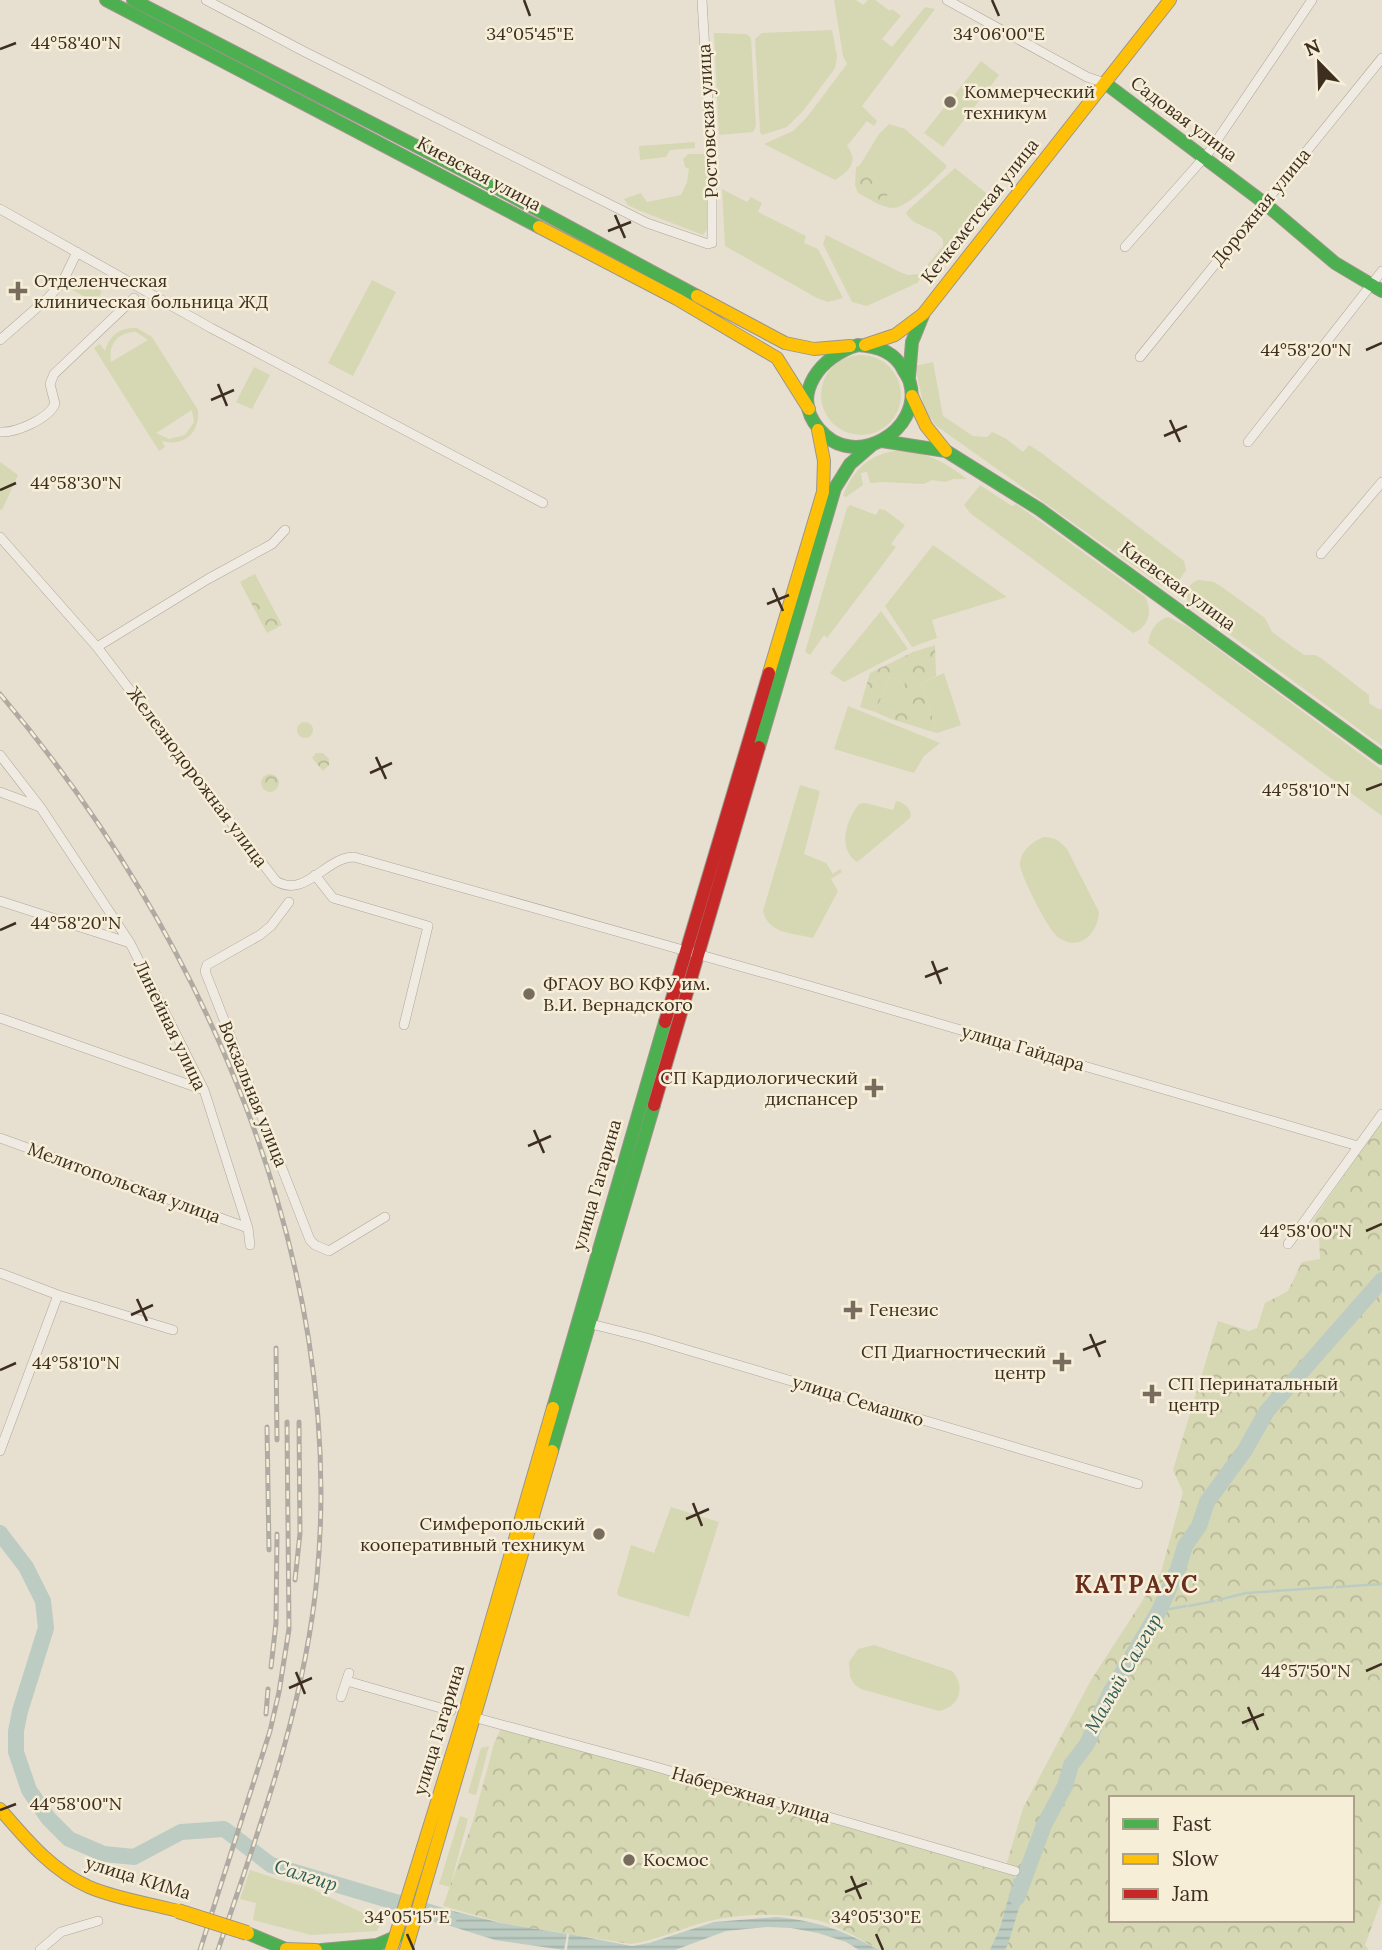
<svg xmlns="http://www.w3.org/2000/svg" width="1382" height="1950" viewBox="0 0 1382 1950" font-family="Lora,serif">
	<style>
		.green { fill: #d6d7b3; fill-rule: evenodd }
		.park { fill: url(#park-crowns); fill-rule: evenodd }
		.water { fill: url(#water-rules) }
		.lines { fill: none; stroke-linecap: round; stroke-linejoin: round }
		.stream { stroke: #bcccc2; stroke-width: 2.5 }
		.river { stroke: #bcccc2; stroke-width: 16 }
		.street-casing { stroke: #ada599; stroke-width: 10 }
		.fast-casing { stroke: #9c958a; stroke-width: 14 }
		.slow-casing { stroke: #9c958a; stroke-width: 14 }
		.jam-casing { stroke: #9c958a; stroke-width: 14 }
		.street { stroke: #efebe3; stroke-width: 9 }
		.fast { stroke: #4caf50; stroke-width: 12 }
		.slow { stroke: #ffc107; stroke-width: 12 }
		.jam { stroke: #c62828; stroke-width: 12 }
		.rail-casing { stroke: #afaaa2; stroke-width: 5 }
		.rail { stroke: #f7eed8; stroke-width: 2.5; stroke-dasharray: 8; stroke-linecap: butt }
		.slow-bridge-casing { stroke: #928b80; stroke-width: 16; stroke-linecap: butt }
		.slow-bridge { stroke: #ffc107; stroke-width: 14 }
		.ticks { fill: none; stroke: #3d2e20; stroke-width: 2.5 }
		.poi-dot { fill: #786c5e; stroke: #f7eed8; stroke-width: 2.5 }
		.labels { text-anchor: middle; stroke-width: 5; stroke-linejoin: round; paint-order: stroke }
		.poi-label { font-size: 18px; fill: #3d2e20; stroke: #f7eed8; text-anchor: start }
		.street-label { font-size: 18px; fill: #3d2e20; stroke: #f7eed8 }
		.water-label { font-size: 19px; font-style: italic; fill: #2f5d5a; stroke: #f7eed8 }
		.district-label { font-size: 24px; font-weight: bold; letter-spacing: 2px; fill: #6b2e1e; stroke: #f7eed8 }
		.ticks-label { font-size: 18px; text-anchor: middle; fill: #3d2e20; stroke: #f7eed8; stroke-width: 5; stroke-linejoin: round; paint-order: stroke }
	</style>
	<defs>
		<pattern id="park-crowns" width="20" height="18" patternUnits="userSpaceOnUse" patternTransform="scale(1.75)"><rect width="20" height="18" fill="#d6d7b3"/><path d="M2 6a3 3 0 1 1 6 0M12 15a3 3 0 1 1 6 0" fill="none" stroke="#b9b99a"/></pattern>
		<pattern id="water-rules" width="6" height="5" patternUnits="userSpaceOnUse" patternTransform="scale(1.75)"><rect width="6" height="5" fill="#bcccc2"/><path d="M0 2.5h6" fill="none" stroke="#a2b0a6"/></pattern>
	</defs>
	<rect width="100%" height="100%" fill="#e7e0d1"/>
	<path class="green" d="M834 0H856L863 5 868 0H875L890 11 892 9 901 16 882 39 892 47 925 7 935 9 862 106 877 121 874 126 867 121 847 146C859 161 850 171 835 180L764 144 793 131 807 117 847 64 843 56Z
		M832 30 837 56 835 68 804 110 787 127 762 135 760 132 755 39 762 33Z
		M714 33 747 34 751 38 756 126 753 132 719 135Z
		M981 61 999 75 943 147 924 133Z
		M889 124 905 129 946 165V168C934 179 909 207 893 208 882 208 868 198 858 193L855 185 856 167 860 165 879 134Z
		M695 142V148L670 150 666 157 640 160 639 146Z
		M688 154H706L710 226 703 235 638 210 628 205 624 199 641 193 647 202 681 195 687 182 689 169 685 167 683 159Z
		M955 168 986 193 985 200 917 283 867 306 852 302 823 244 826 235 902 273 908 275 920 274 943 246V240C935 226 911 227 906 212Z
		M722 189 747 202 751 197 762 203 758 212 806 236 804 243 818 249 843 298 828 302 817 298 725 246Z
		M75 277 102 291 96 303 69 288Z
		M372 280 396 292 353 376 328 363Z
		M137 328 152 337 198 410C200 433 184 447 162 441L165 447 159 451 94 348 100 344 105 351C109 335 120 327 137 328ZM136 332 148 340 111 362C108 344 118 332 136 332ZM192 410 194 422 185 435 169 439 156 433Z
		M821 395a40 40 0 1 1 80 0a40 40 0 1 1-80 0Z
		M933 362 943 416 973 436 987 437 992 432 1005 438 1023 452 1029 445 1040 452 1184 561 1186 570 1178 582 1162 586 935 425 924 407 915 366Z
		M254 367 270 375 252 409 236 402Z
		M904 450C930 454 946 463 967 479H953L945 482 932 480 924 484 883 482 870 483 867 472 861 473 863 485 846 497 843 496C854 467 872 452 904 450Z
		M0 462 18 475 2 510 0 509Z
		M980 485 1012 506 1016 504 1145 597C1153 611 1149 627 1133 633L970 513 964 505Z
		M850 505 876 515 879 509 885 510 905 525 891 544 896 547 827 638 824 635 810 655 805 652 847 508Z
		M933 545 1007 597 932 620 937 638 912 647 885 606Z
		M1199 580 1214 582 1222 587 1265 618 1272 632 1304 655H1315L1321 658 1369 695V703L1378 709H1382V746L1188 604C1186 594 1187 583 1199 580Z
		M881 611 908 649 844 682 830 673Z
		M1168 617 1188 627 1382 770V816L1148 643C1150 631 1156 620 1168 617Z
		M944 673 961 725 937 733 922 683Z
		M890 677 905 683 891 719 875 712Z
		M848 706 940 743 924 756 914 773 834 749Z
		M800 785 820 791 804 854 826 863 833 874 840 869 842 872 831 879 838 891 813 938C793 933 768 934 763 911Z
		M896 801C904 802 913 810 910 818L861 859 857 862C837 849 846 820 859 804L865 803 893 810Z
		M1044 837C1055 837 1061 842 1067 849L1099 912C1098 932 1081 952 1059 938 1049 932 1021 876 1020 865 1020 851 1033 841 1044 837Z
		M671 1507 719 1522 689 1617 619 1596 617 1593 631 1545 654 1553Z
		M874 1645 952 1671C966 1686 960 1707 939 1711L861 1689 854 1684 850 1677 849 1662 858 1649Z
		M489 1746 476 1795 468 1793 481 1748Z
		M460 1816 468 1819 450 1887 439 1884Z
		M250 1870 283 1881 308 1887 382 1922 377 1931 311 1935 253 1920 256 1903 240 1899Z"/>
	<path class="park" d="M864 168 893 186 883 202 857 187Z
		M255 574 282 625 267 633 240 582Z
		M935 645 936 676 922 683 937 733 891 719 905 683 890 677 875 712 860 707 870 673 913 652Z
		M297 730a8 8 0 1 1 16 0a8 8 0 1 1-16 0Z
		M316 753H323L329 759V765L323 771 312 758Z
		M261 783a9 9 0 1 1 18 0a9 9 0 1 1-18 0Z
		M1382 1121V1899L1365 1945 1369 1950H879C866 1943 854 1935 841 1929 808 1911 745 1912 709 1921 682 1928 658 1940 631 1944L506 1924 443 1906 473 1821 494 1744 502 1726 1004 1873 1023 1808 1091 1680 1161 1572 1183 1492 1173 1470 1218 1321 1249 1331 1257 1328 1265 1303 1288 1291 1302 1262 1320 1259 1319 1239 1313 1220ZM1111 1798H1352V1920H1111Z"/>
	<path class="water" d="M1014 1878 1027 1882 1008 1944 1005 1950H990L1000 1928Z
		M432 1905 444 1913 453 1911 501 1923 567 1934 564 1950 495 1940 428 1919Z
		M776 1917C818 1921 842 1930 879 1950H859L846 1942 818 1933 791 1928 767 1927 726 1931 675 1950H567L569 1934 632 1946 649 1943 714 1922Z"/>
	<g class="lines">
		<path class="stream" d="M1337 1587 1382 1584
			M1218 1600 1246 1593 1333 1587
			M1189 1606 1214 1601
			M1159 1611 1186 1606"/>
		<path class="river" d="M0 1533 26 1567 43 1601 46 1628 20 1711 16 1731V1752L29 1790 48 1818 69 1839 104 1854 134 1857 181 1832 224 1829 271 1865 449 1918
			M1017 1898 1044 1825 1065 1786 1071 1765 1087 1744 1110 1693 1159 1611 1178 1569 1185 1546 1199 1526 1207 1502 1245 1450 1267 1411 1382 1280"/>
		<defs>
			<path id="street" d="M206 0 305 52 647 223 708 244 712 243V174L702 0
				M947 0 1087 77 1105 83
				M0 209 211 328 543 503
				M1125 247 1209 152 1312 0
				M0 340 48 298 63 281 77 252
				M1140 357 1382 58
				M0 432C16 433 48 419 55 404L50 384 54 374 134 298
				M1248 442 1382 271
				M0 537 97 647 276 881C305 899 326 857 354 857L810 986 1358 1146
				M1321 554 1382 482
				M97 647 208 579 272 544 285 530
				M0 755 41 808 130 943 204 1090 248 1228 250 1245
				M0 792 40 807
				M315 875 333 898 428 926 404 1025
				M0 901 130 943
				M289 902 271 926 260 935 207 965 205 971 310 1240 315 1245 329 1251 385 1217
				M0 1018 204 1090
				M0 1138 248 1228
				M1288 1244 1382 1114
				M0 1273 58 1295 173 1330
				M587 1323 647 1338 1138 1484
				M0 1451 58 1295
				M347 1681 451 1711
				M341 1697 349 1673
				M473 1717 653 1766 1015 1871
				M40 1950 61 1932 98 1921"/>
			<path id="fast" d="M106 0 539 227
				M133 0 482 180 697 296
				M1105 83 1263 202 1335 263 1382 291
				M858 345C876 346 894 351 903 369 905 373 909 378 910 383 923 430 854 472 819 429 789 394 822 355 858 345Z
				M909 377 912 342 923 315
				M882 441 946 451 1039 509 1382 758
				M759 747 835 488 850 464 872 445
				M553 1408 665 1022
				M552 1451 654 1105
				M247 1933 288 1950
				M321 1950 377 1945 398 1936"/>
			<path id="slow" d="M539 227 677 299 777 358 809 409
				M697 296 785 343 814 349 850 346
				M865 345 895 335 923 314 1170 0
				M912 396 926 426 946 451
				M769 673 823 492 824 461 818 430
				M0 1809C26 1839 52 1871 89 1887 117 1899 148 1903 178 1911
				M286 1949 316 1950
				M391 1950 464 1715 553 1408
				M406 1950 552 1451"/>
			<path id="jam" d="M665 1022 769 673
				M654 1105 759 747"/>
		</defs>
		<use href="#street" class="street-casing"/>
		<use href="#fast" class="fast-casing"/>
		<use href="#slow" class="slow-casing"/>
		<use href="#jam" class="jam-casing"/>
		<use href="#street" class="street"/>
		<use href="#fast" class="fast"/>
		<use href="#slow" class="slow"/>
		<use href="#jam" class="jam"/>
		<defs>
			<path id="rail" d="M0 694C202 932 347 1260 317 1577 305 1706 259 1829 218 1950
				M276 1348 277 1440
				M267 1427 269 1550
				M295 1580 300 1533 299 1422
				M271 1667 276 1623 277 1534
				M266 1714 268 1689
				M200 1950 270 1731 279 1692 289 1629 287 1422"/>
		</defs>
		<use href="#rail" class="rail-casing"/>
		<use href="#rail" class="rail"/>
		<defs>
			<path id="slow-bridge" d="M178 1911 247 1933"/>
		</defs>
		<use href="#slow-bridge" class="slow-bridge-casing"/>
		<use href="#slow-bridge" class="slow-bridge"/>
	</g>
	<path class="ticks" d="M524 0 530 16M992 0 999 16M0 49 16 43M615 215 625 238M608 231 631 222M1366 350 1382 343M218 384 227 406M211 400 234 390M1170 420 1180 442M1164 436 1187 426M0 490 16 483M773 588 783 611M767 604 789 595M376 757 386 779M370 773 392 763M1366 790 1382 784M0 930 16 923M932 961 941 984M925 977 948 968M534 1130 544 1153M528 1146 551 1136M1366 1231 1382 1224M137 1299 147 1321M131 1315 153 1305M1090 1334 1100 1357M1083 1350 1106 1341M0 1370 16 1363M693 1503 702 1526M686 1519 709 1509M1366 1671 1382 1664M296 1672 305 1694M289 1688 312 1678M1248 1707 1258 1730M1242 1723 1264 1714M0 1810 16 1804M851 1876 861 1899M845 1892 867 1883M407 1934 414 1950M876 1934 883 1950"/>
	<g class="poi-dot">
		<circle cx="950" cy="102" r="7"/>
		<path d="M14.5 280.5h7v7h7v7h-7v7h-7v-7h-7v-7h7z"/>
		<circle cx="529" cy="994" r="7"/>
		<path d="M870.5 1077.5h7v7h7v7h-7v7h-7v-7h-7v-7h7z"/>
		<path d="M849.5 1299.5h7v7h7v7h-7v7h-7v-7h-7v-7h7z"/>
		<path d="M1058.5 1351.5h7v7h7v7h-7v7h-7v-7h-7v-7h7z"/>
		<path d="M1148.5 1383.5h7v7h7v7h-7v7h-7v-7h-7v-7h7z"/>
		<circle cx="599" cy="1534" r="7"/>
		<circle cx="629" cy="1860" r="7"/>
	</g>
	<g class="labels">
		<g class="poi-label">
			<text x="964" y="98">Коммерческий<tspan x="964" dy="21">техникум</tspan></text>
			<text x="34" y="287">Отделенческая<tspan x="34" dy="21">клиническая больница ЖД</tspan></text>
			<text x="543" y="990">ФГАОУ ВО КФУ им.<tspan x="543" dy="21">В.И. Вернадского</tspan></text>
			<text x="858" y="1084" text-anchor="end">СП Кардиологический<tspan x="858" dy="21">диспансер</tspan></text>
			<text x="869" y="1316">Генезис</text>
			<text x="1046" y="1358" text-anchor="end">СП Диагностический<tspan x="1046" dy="21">центр</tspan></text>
			<text x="1168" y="1390">СП Перинатальный<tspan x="1168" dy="21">центр</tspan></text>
			<text x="585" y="1530" text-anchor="end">Симферопольский<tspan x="585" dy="21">кооперативный техникум</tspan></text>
			<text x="643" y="1866">Космос</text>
		</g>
		<g class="street-label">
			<text transform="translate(1184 119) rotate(37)" y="6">Садовая улица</text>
			<text transform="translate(708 121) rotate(-93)" y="6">Ростовская улица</text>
			<text transform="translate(479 174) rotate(28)" y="6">Киевская улица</text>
			<text transform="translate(1261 207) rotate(-51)" y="6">Дорожная улица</text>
			<text transform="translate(980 211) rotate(-52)" y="6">Кечкеметская улица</text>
			<text transform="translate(1178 586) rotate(36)" y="6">Киевская улица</text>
			<text transform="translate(197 777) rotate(53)" y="6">Железнодорожная улица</text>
			<text transform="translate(170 1025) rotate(64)" y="6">Линейная улица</text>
			<text transform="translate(1023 1048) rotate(16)" y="6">улица Гайдара</text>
			<text transform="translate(253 1094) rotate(68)" y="6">Вокзальная улица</text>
			<text transform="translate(124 1183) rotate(20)" y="6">Мелитопольская улица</text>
			<text transform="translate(597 1185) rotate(-74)" y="6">улица Гагарина</text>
			<text transform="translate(858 1401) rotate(17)" y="6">улица Семашко</text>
			<text transform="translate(439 1730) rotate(-73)" y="6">улица Гагарина</text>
			<text transform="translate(751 1795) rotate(16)" y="6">Набережная улица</text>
			<text transform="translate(138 1878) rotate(17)" y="6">улица КИМа</text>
		</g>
		<g class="water-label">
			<text transform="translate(1123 1673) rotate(-60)" y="7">Малый Салгир</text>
			<text transform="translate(306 1875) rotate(18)" y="7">Салгир</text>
		</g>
		<g class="district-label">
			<text x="1137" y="1593">КАТРАУС</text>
		</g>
	</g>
	<g class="ticks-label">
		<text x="530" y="40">34°05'45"E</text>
		<text x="999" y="40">34°06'00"E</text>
		<text x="76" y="49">44°58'40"N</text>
		<text x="1306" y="356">44°58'20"N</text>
		<text x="76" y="489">44°58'30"N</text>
		<text x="1306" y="796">44°58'10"N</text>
		<text x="76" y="929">44°58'20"N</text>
		<text x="1306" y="1237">44°58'00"N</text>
		<text x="76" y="1369">44°58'10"N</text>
		<text x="1306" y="1677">44°57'50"N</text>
		<text x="76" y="1810">44°58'00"N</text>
		<text x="407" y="1923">34°05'15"E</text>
		<text x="876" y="1923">34°05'30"E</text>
	</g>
	<rect x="1109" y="1796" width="245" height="126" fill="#f7eed8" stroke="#ada18e" stroke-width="2"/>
	<rect x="1123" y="1819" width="35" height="10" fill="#4caf50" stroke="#ada18e" stroke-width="2"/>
	<text x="1172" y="1831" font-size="21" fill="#3d2e20">Fast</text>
	<rect x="1123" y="1854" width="35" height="10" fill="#ffc107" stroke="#ada18e" stroke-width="2"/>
	<text x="1172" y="1866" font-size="21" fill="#3d2e20">Slow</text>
	<rect x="1123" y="1889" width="35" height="10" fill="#c62828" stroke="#ada18e" stroke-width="2"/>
	<text x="1172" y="1901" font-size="21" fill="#3d2e20">Jam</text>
	<g transform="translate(1319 63) rotate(337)" stroke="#f7eed8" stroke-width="5" paint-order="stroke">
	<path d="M0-5L12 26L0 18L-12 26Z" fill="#3d2e20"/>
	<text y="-10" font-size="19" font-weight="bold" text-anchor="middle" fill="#3d2e20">N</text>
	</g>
</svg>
